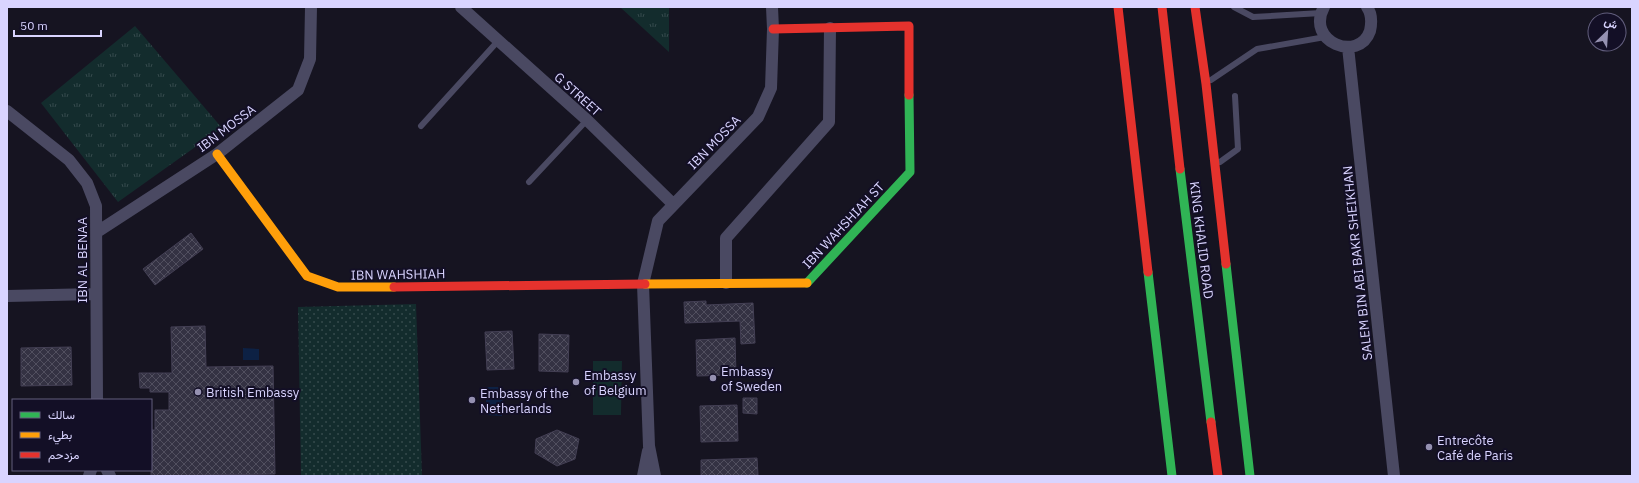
<svg xmlns="http://www.w3.org/2000/svg" width="1639" height="483" viewBox="0 0 1639 483" font-family="'IBM Plex Sans',Vazirmatn,sans-serif">
	<style>
		.grass { fill: url(#grass-dots) }
		.park { fill: url(#park-tufts) }
		.pitch { fill: #132c2d }
		.water { fill: #0d2144 }
		.building { fill: url(#building-cross-hatch); stroke: #433f54 }
		.lines { fill: none; stroke-linecap: round; stroke-linejoin: round }
		.lane { stroke: #4a4962; stroke-width: 6 }
		.street { stroke: #4a4962; stroke-width: 12 }
		.fast { stroke: #30b455; stroke-width: 9 }
		.slow { stroke: #ff9f0a; stroke-width: 9 }
		.jam { stroke: #e5322d; stroke-width: 9 }
		.poi-dot { fill: #9591b1; stroke: #130f26; stroke-width: 1.5 }
		.labels { text-anchor: middle; stroke-width: 4; stroke-linejoin: round; paint-order: stroke }
		.street-label { font-size: 13px; fill: #d9d4ff; stroke: #130f26 }
		.poi-label { font-size: 13px; fill: #d9d4ff; stroke: #130f26; text-anchor: start }
	</style>
	<defs>
		<pattern id="grass-dots" width="8" height="8" patternUnits="userSpaceOnUse"><rect width="8" height="8" fill="#132c2d"/><path d="M2 2h.1M6 6h.1" fill="none" stroke="#354a4c" stroke-width="1.8" stroke-linecap="round"/></pattern>
		<pattern id="park-tufts" width="24" height="20" patternUnits="userSpaceOnUse"><rect width="24" height="20" fill="#132c2d"/><path d="M3 7l-1-3M5 7V3M7 7l1-3M15 17l-1-3M17 17v-4M19 17l1-3" fill="none" stroke="#354a4c"/></pattern>
		<pattern id="building-cross-hatch" width="8" height="8" patternUnits="userSpaceOnUse"><rect width="8" height="8" fill="#343243"/><path d="M0 0l8 8M0 8l8-8" fill="none" stroke="#514f5f"/></pattern>
	</defs>
	<rect width="100%" height="100%" fill="#161421"/>
	<path class="grass" d="M416 304 422 476H301L298 307Z"/>
	<path class="park" d="M620 7H669V52Z
		M135 26 222 128 118 202 41 103Z"/>
	<path class="pitch" d="M593 361H622L621 415H593Z"/>
	<path class="water" d="M243 348 259 349V360H243Z
		M486 387H503L502 416 486 415Z"/>
	<path class="building" d="M191 233 203 249 155 285 143 269Z
		M706 301V305L753 303 755 343 741 344 740 321 685 323 684 302Z
		M205 326 206 367 273 366 275 474 151 476V430H155V410H169V392H150V388H140L139 373H172L171 327Z
		M512 331 514 369 487 370 485 332Z
		M539 334 569 335 568 372 539 371Z
		M735 338 736 375 697 376 696 340Z
		M71 347 72 385 21 386V348Z
		M743 398H757V414L743 413Z
		M737 405 738 441 701 442 700 406Z
		M557 430 579 439 575 459 557 466 535 453 536 439Z
		M757 458 758 475 701 476V460Z"/>
	<g class="lines">
		<path class="lane" d="M1234 7 1253 17 1321 13
			M1211 80 1257 49 1325 37
			M421 126 498 41
			M1220 162 1238 149 1235 96
			M529 182 587 120"/>
		<path class="street" d="M461 7 587 120 673 204
			M1324 7C1305 42 1359 63 1370 31 1372 22 1372 14 1367 7
			M1348 47 1394 476
			M7 111 69 160 87 183 96 206 97 400
			M97 232 217 154 298 90 310 59 311 7
			M726 283V238L829 122 830 28
			M7 296 96 294
			M107 470 110 476
			M89 476 91 470
			M643 476 648 451
			M655 476 649 446 643 284 658 221 758 117 771 88 773 29 772 7"/>
		<path class="fast" d="M1180 169 1211 422
			M1226 264 1250 476
			M1148 272 1172 476
			M807 283 910 172 909 95"/>
		<path class="slow" d="M217 154 307 276 338 287H394
			M645 284 807 283"/>
		<path class="jam" d="M1118 7 1148 272
			M1162 7 1180 169
			M1195 7 1206 84 1226 264
			M773 29 909 26V95
			M394 287 645 284
			M1211 422 1218 476"/>
	</g>
	<g class="poi-dot">
		<circle cx="713" cy="378" r="4"/>
		<circle cx="576" cy="382" r="4"/>
		<circle cx="198" cy="392" r="4"/>
		<circle cx="472" cy="400" r="4"/>
		<circle cx="1429" cy="447" r="4"/>
	</g>
	<g class="labels">
		<g class="street-label">
			<text transform="translate(578 94) rotate(42)" y="5">G STREET</text>
			<text transform="translate(226 128) rotate(-37)" y="5">IBN MOSSA</text>
			<text transform="translate(714 142) rotate(-46)" y="5">IBN MOSSA</text>
			<text transform="translate(843 225) rotate(-47)" y="5">IBN WAHSHIAH ST</text>
			<text transform="translate(1202 240) rotate(83)" y="5">KING KHALID ROAD</text>
			<text transform="translate(82 260) rotate(-90)" y="5">IBN AL BENAA</text>
			<text transform="translate(1357 263) rotate(-96)" y="5">SALEM BIN ABI BAKR SHEIKHAN</text>
			<text transform="translate(398 274) rotate(-1)" y="5">IBN WAHSHIAH</text>
		</g>
		<g class="poi-label">
			<text x="721" y="376">Embassy<tspan x="721" dy="15">of Sweden</tspan></text>
			<text x="584" y="380">Embassy<tspan x="584" dy="15">of Belgium</tspan></text>
			<text x="206" y="397">British Embassy</text>
			<text x="480" y="398">Embassy of the<tspan x="480" dy="15">Netherlands</tspan></text>
			<text x="1437" y="445">Entrecôte<tspan x="1437" dy="15">Café de Paris</tspan></text>
		</g>
	</g>
	<rect width="1639" height="483" fill="none" stroke="#d9d4ff" stroke-width="16"/>
	<rect x="12" y="399" width="140" height="72" fill="#130f26" stroke="#625e7d"/>
	<rect x="20" y="412" width="20" height="6" fill="#30b455" stroke="#625e7d"/>
	<text x="48" y="419" font-size="12" fill="#d9d4ff">سالك</text>
	<rect x="20" y="432" width="20" height="6" fill="#ff9f0a" stroke="#625e7d"/>
	<text x="48" y="439" font-size="12" fill="#d9d4ff">بطيء</text>
	<rect x="20" y="452" width="20" height="6" fill="#e5322d" stroke="#625e7d"/>
	<text x="48" y="459" font-size="12" fill="#d9d4ff">مزدحم</text>
	<g transform="translate(1607 32) rotate(25)"><circle r="19" fill="#130f26" stroke="#625e7d"/>
	<path d="M0-3L7 15L0 10L-7 15Z" fill="#9591b1"/>
	<text y="-6" font-size="11" font-weight="bold" text-anchor="middle" fill="#d9d4ff">ش</text>
	</g>
	<path d="M14 30v6h87v-6" fill="none" stroke="#d9d4ff" stroke-width="2"/>
	<text x="20" y="30" font-size="12" fill="#d9d4ff" stroke="#130f26" stroke-width="3" paint-order="stroke">50 m</text>
</svg>
